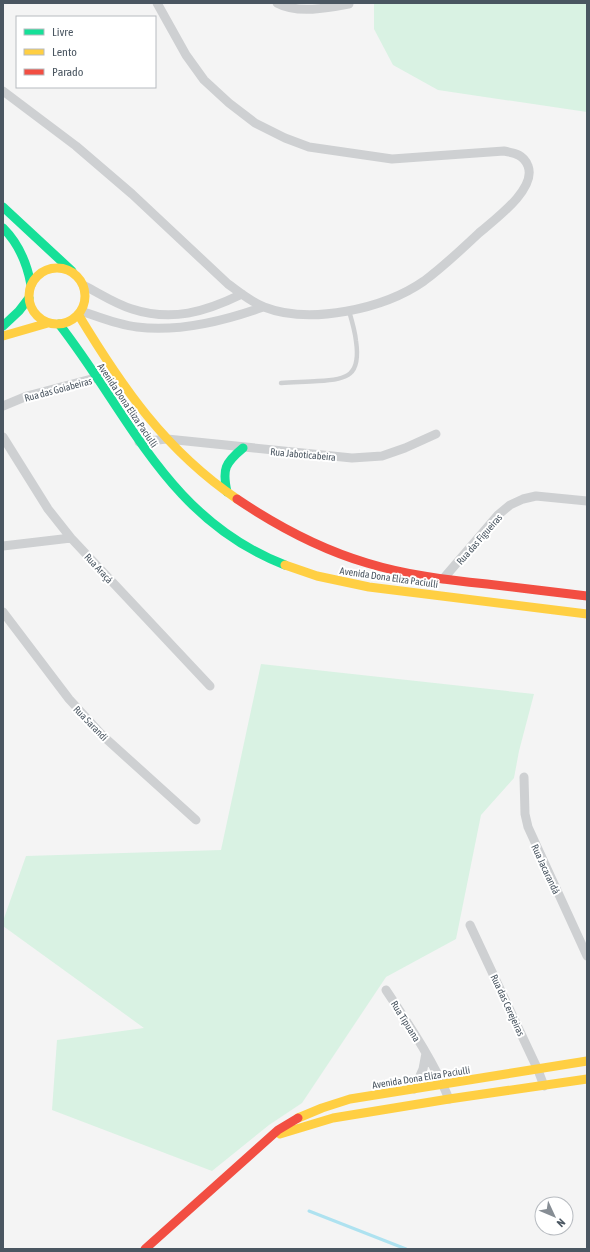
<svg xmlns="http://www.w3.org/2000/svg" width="590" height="1252" viewBox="0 0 590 1252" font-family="'Asap Condensed',sans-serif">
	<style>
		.green { fill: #d9f2e3 }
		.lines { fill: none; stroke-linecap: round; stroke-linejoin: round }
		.stream { stroke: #aee2f0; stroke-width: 3 }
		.lane { stroke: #ced0d2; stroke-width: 4.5 }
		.street { stroke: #ced0d2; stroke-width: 9 }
		.fast { stroke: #16e098; stroke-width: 9 }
		.slow { stroke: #ffcf43; stroke-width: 9 }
		.jam { stroke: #f24e42; stroke-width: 9 }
		.labels { text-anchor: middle; stroke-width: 4; stroke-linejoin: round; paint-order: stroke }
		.street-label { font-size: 10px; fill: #4a5661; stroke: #fff }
	</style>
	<rect width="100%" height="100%" fill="#f4f4f4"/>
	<path class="green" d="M374 3H587V112L438 90 393 65 374 29Z
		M261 664 534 694 519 751 514 778 481 815 456 939 386 977 302 1103 269 1125 212 1171 52 1110 57 1040 144 1028 3 926V921L26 856 221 850Z"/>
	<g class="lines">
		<path class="stream" d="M309 1211 406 1249"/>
		<path class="lane" d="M281 383C294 382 306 382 318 381 348 380 361 375 356 341 355 331 352 321 349 311"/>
		<path class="street" d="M277 3C297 14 328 8 349 4
			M3 91 76 146 132 194 228 284C239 292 251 302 264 307 310 325 384 309 424 281 443 267 461 250 479 233 494 220 537 189 528 166 524 155 515 153 504 151L392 159 309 147 285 138 255 123 229 103 204 80 186 55 157 3
			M83 285C99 293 115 304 132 309 172 322 205 312 242 294
			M81 311C99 317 118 325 137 327 177 332 224 321 263 307
			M3 406 27 396 114 373
			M3 437 48 509 71 538 210 686
			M139 442 167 439 352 458 382 456 405 448 436 434
			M3 546 71 538
			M443 579 498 515 510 505 523 499 536 496 587 501
			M3 612 69 699 103 736 196 820
			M524 777 525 814 528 827 587 956
			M470 925 538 1070 544 1086
			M386 990C409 1025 433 1060 449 1099
			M414 1089 423 1069 426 1053"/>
		<path class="fast" d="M3 207 72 271
			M3 228C19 244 27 263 31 285
			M59 324C130 415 168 520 285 565
			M3 326 19 311 29 298
			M227 492C222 469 225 463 243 448"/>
		<path class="slow" d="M29 296a28 28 0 1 1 56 0a28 28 0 1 1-56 0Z
			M78 314C122 387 165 450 237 499
			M3 336 48 323
			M285 565 317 576 369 587 587 614
			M298 1118 322 1108 350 1099 587 1061
			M280 1134 333 1118 449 1099 587 1079"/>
		<path class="jam" d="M237 499C277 526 320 549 367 563 406 575 447 580 487 584 520 588 554 592 587 596
			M145 1249 278 1130 298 1118"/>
	</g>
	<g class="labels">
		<g class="street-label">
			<text transform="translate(58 389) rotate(-15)" y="4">Rua das Goiabeiras</text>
			<text transform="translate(128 405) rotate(56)" y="4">Avenida Dona Eliza Paciulli</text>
			<text transform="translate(303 454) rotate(5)" y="4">Rua Jaboticabeira</text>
			<text transform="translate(479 539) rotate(-49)" y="4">Rua das Figueiras</text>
			<text transform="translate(99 568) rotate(47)" y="4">Rua Araçá</text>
			<text transform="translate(389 577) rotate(8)" y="4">Avenida Dona Eliza Paciulli</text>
			<text transform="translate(91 723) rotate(46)" y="4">Rua Sarandi</text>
			<text transform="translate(546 869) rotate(65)" y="4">Rua Jacarandá</text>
			<text transform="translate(508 1005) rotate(65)" y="4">Rua das Cerejeiras</text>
			<text transform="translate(406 1021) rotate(58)" y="4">Rua Tipuana</text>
			<text transform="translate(421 1077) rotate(-9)" y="4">Avenida Dona Eliza Paciulli</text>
		</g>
	</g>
	<rect width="590" height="1252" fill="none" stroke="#4a5661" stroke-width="8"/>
	<rect x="16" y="16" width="140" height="72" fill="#ffffff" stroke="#b7bbc0"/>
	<rect x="24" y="29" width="20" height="6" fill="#16e098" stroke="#b7bbc0"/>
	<text x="52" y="36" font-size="12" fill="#4a5661">Livre</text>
	<rect x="24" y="49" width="20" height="6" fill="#ffcf43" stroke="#b7bbc0"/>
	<text x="52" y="56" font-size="12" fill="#4a5661">Lento</text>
	<rect x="24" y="69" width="20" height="6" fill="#f24e42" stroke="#b7bbc0"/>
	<text x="52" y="76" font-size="12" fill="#4a5661">Parado</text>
	<g transform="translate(554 1216) rotate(134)"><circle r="19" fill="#ffffff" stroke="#b7bbc0"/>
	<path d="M0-3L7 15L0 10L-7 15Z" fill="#868d94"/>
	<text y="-6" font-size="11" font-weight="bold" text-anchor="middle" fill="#4a5661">N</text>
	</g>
</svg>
